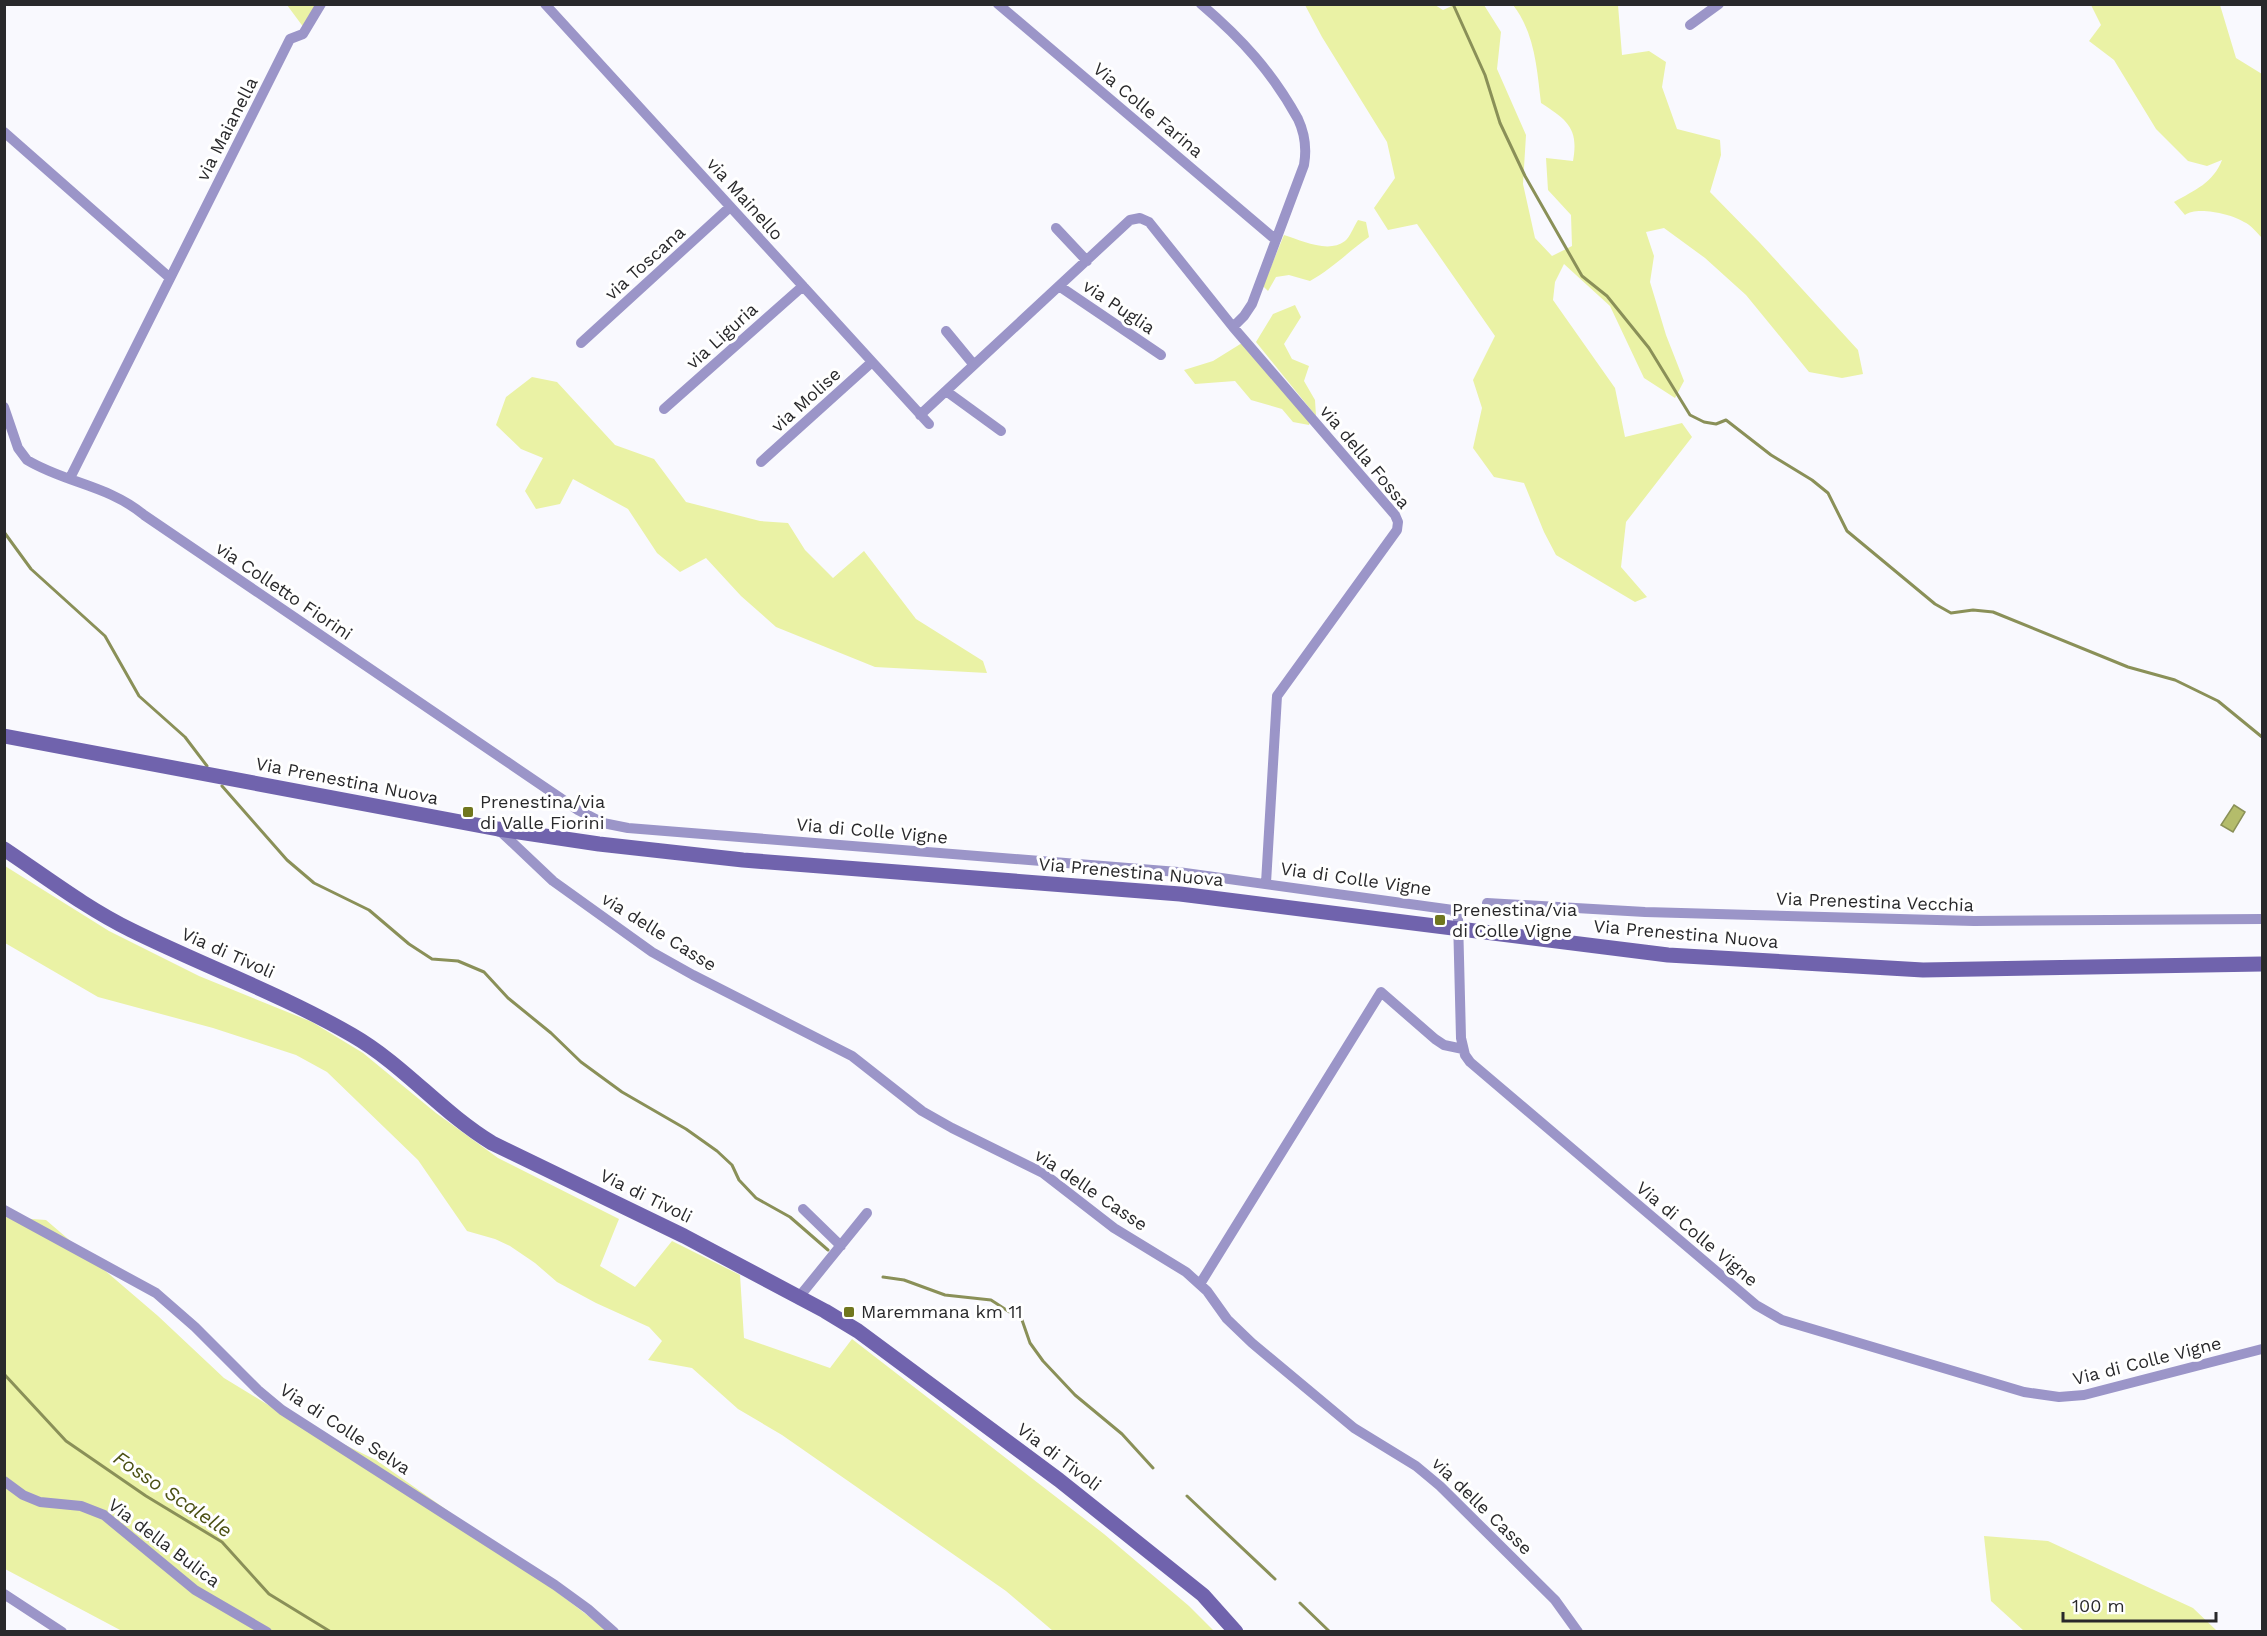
<svg xmlns="http://www.w3.org/2000/svg" width="2267" height="1636" viewBox="0 0 2267 1636" font-family="'Work Sans',sans-serif">
	<style>
		.green { fill: #eaf2a5 }
		.water { fill: #b4bc6b; stroke: #8a9058; stroke-width: 1.5 }
		.lines { fill: none; stroke-linecap: round; stroke-linejoin: round }
		.stream { stroke: #8a9058; stroke-width: 3 }
		.minor { stroke: #9b95c8; stroke-width: 10 }
		.secondary { stroke: #7063ad; stroke-width: 15 }
		.poi-dot { fill: #70761e; stroke: #fff; stroke-width: 2 }
		.labels { text-anchor: middle; stroke-width: 6; stroke-linejoin: round; paint-order: stroke }
		.street-label { font-size: 18px; fill: #29292b; stroke: #fff }
		.poi-label { font-size: 18px; fill: #29292b; stroke: #fff; text-anchor: start }
		.water-label { font-size: 20px; font-style: italic; fill: #4c5114; stroke: #fff }
	</style>
	<rect width="100%" height="100%" fill="#f9f9fe"/>
	<path class="green" d="M287 5H318L304 28Z
		M1435 5 1443 10 1454 5H1484L1501 32 1497 69 1526 135 1523 184 1535 238 1552 256 1572 246 1571 215 1548 190 1546 158 1573 161C1579 128 1567 120 1541 103 1537 70 1535 33 1513 5H1618L1622 55 1649 51 1666 62 1662 87 1677 129 1720 140 1721 155 1710 192 1760 243 1858 350 1863 374 1842 378 1809 372 1746 295 1705 258 1664 228 1646 232 1654 256 1650 282 1666 335 1684 381 1675 398 1644 378 1610 306 1564 264 1555 282 1553 300 1615 388 1625 437 1682 423 1692 437 1626 522 1621 567 1647 597 1635 602 1556 555 1544 532 1524 483 1494 477 1473 448 1482 408 1473 380 1495 336 1417 224 1388 230 1374 208 1395 178 1387 142 1322 37 1305 5Z
		M2091 5H2220L2236 58 2262 74V238C2257 233 2251 225 2244 222 2232 214 2196 206 2185 215L2174 202C2195 190 2213 183 2222 160L2207 166 2188 161 2156 129 2114 60 2089 41 2101 25Z
		M1358 220 1366 222 1369 237C1349 251 1332 269 1310 281L1289 275 1276 277 1268 291 1263 286 1284 235C1301 240 1328 254 1345 241 1350 237 1354 226 1358 220Z
		M1295 305 1301 317 1284 344 1292 359 1309 366 1304 381 1315 400 1316 416 1256 342 1273 314Z
		M1242 343 1310 422 1309 425 1293 422 1282 409 1251 400 1235 381 1195 384 1184 370 1213 361Z
		M532 377 557 382 615 445 654 459 686 502 760 521 788 523 805 550 833 578 864 551 916 619 983 661 987 673 875 667 776 627 741 596 706 558 680 572 657 553 628 509 573 479 560 504 536 509 525 491 543 458 521 449 496 425 506 397Z
		M5 866 109 931 199 976 312 1022 363 1053 436 1113 498 1158 619 1219 600 1266 635 1287 672 1241 740 1275 744 1338 830 1368 852 1339 1104 1534 1189 1606 1214 1631H1053L1006 1591 782 1435 738 1409 692 1368 648 1360 662 1341 649 1327 596 1303 557 1282 535 1263 510 1246 495 1239 467 1231 418 1160 327 1072 296 1055 213 1028 98 997 5 943Z
		M4 1217 46 1220 158 1316 224 1378 288 1417 376 1460 478 1532 608 1631H122L5 1569Z
		M1984 1536 2048 1541 2193 1608 2217 1631H2024L1991 1601Z"/>
	<path class="water" d="M2234 805 2245 812 2233 832 2221 825Z"/>
	<g class="lines">
		<path class="stream" d="M1453 4 1485 75 1500 123 1525 176 1582 276 1607 296 1649 348 1690 415 1704 422 1716 424 1726 420 1771 455 1812 480 1828 493 1847 531 1935 604 1951 613 1973 610 1993 612 2128 667 2175 680 2218 701 2262 737
			M4 532 31 569 105 636 139 696 185 737 207 766
			M222 786 287 860 314 883 369 910 409 944 432 959 458 961 484 972 508 998 551 1033 581 1062 622 1092 686 1129 717 1151 732 1165 739 1180 756 1198 790 1217 828 1250
			M883 1277 904 1280 945 1295 991 1300 1022 1320 1030 1343 1043 1361 1075 1395 1122 1434 1153 1468
			M4 1374 66 1441 146 1496 222 1542 269 1594 331 1632
			M1187 1496 1275 1579
			M1300 1603 1330 1632"/>
		<path class="minor" d="M545 4 929 424
			M998 4 1276 240
			M1201 4C1242 39 1272 72 1298 119 1305 134 1307 148 1304 165L1252 304 1244 316 1233 327
			M1690 25 1719 4
			M4 132 170 278
			M1056 228 1087 261
			M1059 286 1161 355
			M946 331 974 365
			M581 343 730 207
			M946 391 1001 431
			M4 407 18 448 27 460C65 483 108 485 144 515L578 810 603 823 628 828 1178 872 1453 910 1458 918 1461 1038 1465 1055 1470 1062 1756 1305 1782 1320 2024 1392 2059 1397 2084 1395 2262 1349
			M664 409 803 286
			M920 415 1130 220 1140 218 1149 222 1233 327 1395 515 1398 522 1397 530 1277 696 1266 883
			M761 462 872 362
			M70 478 290 39 303 34 321 4
			M498 829 553 881 652 952 693 975 852 1056 922 1111 952 1128 1043 1173 1114 1228 1186 1272 1207 1291 1227 1319 1252 1343 1354 1428 1416 1466 1440 1486 1555 1600 1578 1632
			M1487 903 1645 912 1974 921 2262 919
			M803 1209 841 1246
			M4 1210 156 1293 195 1327 258 1390 282 1410 555 1585 588 1609 614 1632
			M1200 1284 1381 992 1435 1039 1444 1045 1463 1049
			M799 1297 867 1213
			M4 1481 23 1495 40 1502 81 1506 104 1515 195 1590 267 1632
			M4 1594 62 1632"/>
		<path class="secondary" d="M4 736 498 829 599 844 743 860 1180 894 1668 955 1923 970 2262 964
			M4 849C46 877 86 908 131 930 204 966 281 994 352 1035 404 1065 441 1112 492 1143L684 1236 825 1311 858 1331 1059 1480 1203 1595 1236 1632"/>
	</g>
	<g class="poi-dot">
		<rect x="462" y="806" width="12" height="12" rx="3"/>
		<rect x="1434" y="914" width="12" height="12" rx="3"/>
		<rect x="843" y="1306" width="12" height="12" rx="3"/>
	</g>
	<g class="labels">
		<g class="street-label">
			<text transform="translate(1148 110) rotate(40)" y="6">Via Colle Farina</text>
			<text transform="translate(227 129) rotate(-63)" y="6">via Maianella</text>
			<text transform="translate(745 199) rotate(48)" y="6">via Mainello</text>
			<text transform="translate(645 263) rotate(-42)" y="6">via Toscana</text>
			<text transform="translate(1119 307) rotate(34)" y="6">via Puglia</text>
			<text transform="translate(722 336) rotate(-42)" y="6">via Liguria</text>
			<text transform="translate(806 400) rotate(-42)" y="6">via Molise</text>
			<text transform="translate(1365 457) rotate(50)" y="6">via della Fossa</text>
			<text transform="translate(284 591) rotate(34)" y="6">via Colletto Fiorini</text>
			<text transform="translate(347 781) rotate(11)" y="6">Via Prenestina Nuova</text>
			<text transform="translate(872 831) rotate(5)" y="6">Via di Colle Vigne</text>
			<text transform="translate(1131 872) rotate(5)" y="6">Via Prenestina Nuova</text>
			<text transform="translate(1356 879) rotate(8)" y="6">Via di Colle Vigne</text>
			<text transform="translate(1875 902) rotate(2)" y="6">Via Prenestina Vecchia</text>
			<text transform="translate(659 932) rotate(32)" y="6">via delle Casse</text>
			<text transform="translate(1686 934) rotate(5)" y="6">Via Prenestina Nuova</text>
			<text transform="translate(228 953) rotate(24)" y="6">Via di Tivoli</text>
			<text transform="translate(1091 1190) rotate(34)" y="6">via delle Casse</text>
			<text transform="translate(646 1196) rotate(26)" y="6">Via di Tivoli</text>
			<text transform="translate(1697 1234) rotate(40)" y="6">Via di Colle Vigne</text>
			<text transform="translate(2147 1361) rotate(-14)" y="6">Via di Colle Vigne</text>
			<text transform="translate(345 1429) rotate(33)" y="6">Via di Colle Selva</text>
			<text transform="translate(1059 1457) rotate(37)" y="6">Via di Tivoli</text>
			<text transform="translate(1482 1506) rotate(44)" y="6">via delle Casse</text>
			<text transform="translate(164 1543) rotate(37)" y="6">Via della Bulica</text>
		</g>
		<g class="poi-label">
			<text x="480" y="808">Prenestina/via<tspan x="480" dy="21">di Valle Fiorini</tspan></text>
			<text x="1452" y="916">Prenestina/via<tspan x="1452" dy="21">di Colle Vigne</tspan></text>
			<text x="861" y="1318">Maremmana km 11</text>
		</g>
		<g class="water-label">
			<text transform="translate(173 1494) rotate(34)" y="7">Fosso Scalelle</text>
		</g>
	</g>
	<rect width="2267" height="1636" fill="none" stroke="#29292b" stroke-width="12"/>
	<path d="M2063 1612v9h153v-9" fill="none" stroke="#29292b" stroke-width="3"/>
	<text x="2072" y="1612" font-size="18" fill="#29292b" stroke="#ffffff" stroke-width="4.5" paint-order="stroke">100 m</text>
</svg>
